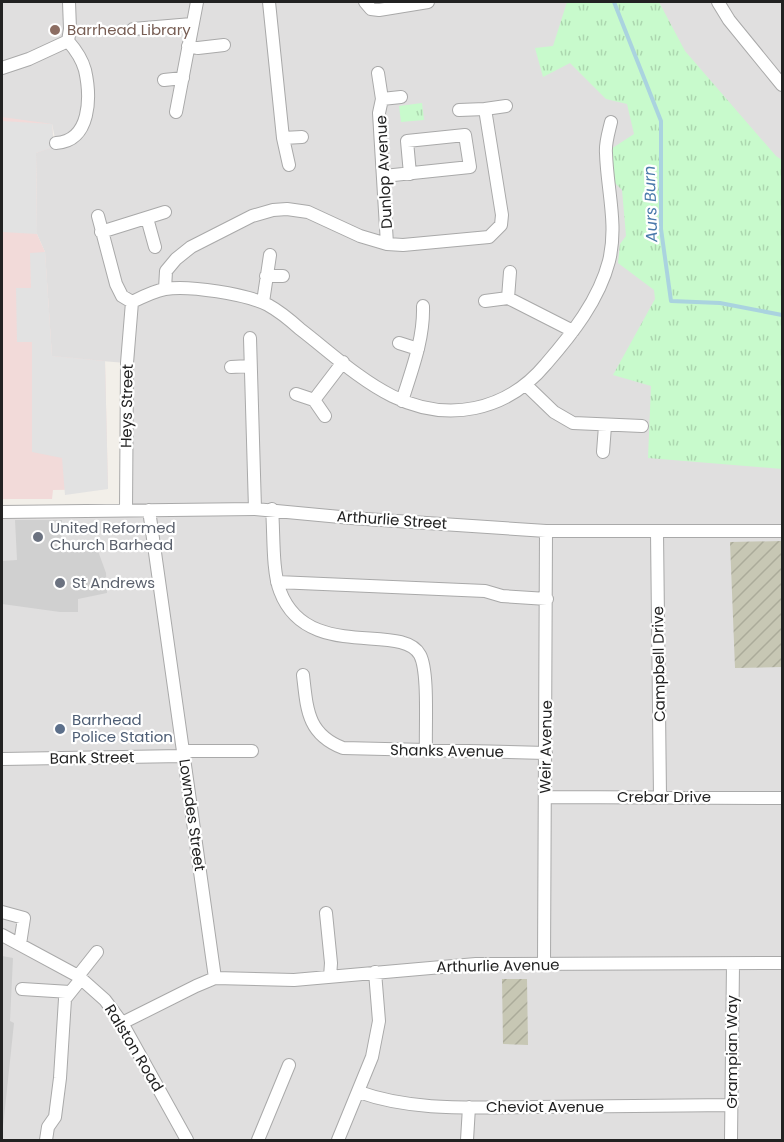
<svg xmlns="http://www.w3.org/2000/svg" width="784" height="1142" viewBox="0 0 784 1142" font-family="Poppins,sans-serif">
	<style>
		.residential { fill: #e0dfdf }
		.commercial { fill: #f2dad9 }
		.religious { fill: #d0d0d0 }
		.construction { fill: url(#construction-furrows) }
		.park { fill: url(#park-tufts) }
		.parking { fill: #e2e2e2 }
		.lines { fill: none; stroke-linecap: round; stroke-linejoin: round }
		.stream { stroke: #aad3df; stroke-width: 4 }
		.minor-casing { stroke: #a9a9a9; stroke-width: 14 }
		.minor { stroke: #fff; stroke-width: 12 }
		.education-dot { fill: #8d6e63; stroke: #fff; stroke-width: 2 }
		.worship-dot { fill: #6b7280; stroke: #fff; stroke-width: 2 }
		.service-dot { fill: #5c6f8a; stroke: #fff; stroke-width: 2 }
		.labels { text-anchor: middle; stroke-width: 4.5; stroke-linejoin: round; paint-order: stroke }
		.education-label { font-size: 15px; fill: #785e54; stroke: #fff; text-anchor: start }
		.street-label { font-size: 15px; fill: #222; stroke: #fff }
		.worship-label { font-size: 15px; fill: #5b616d; stroke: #fff; text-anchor: start }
		.service-label { font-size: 15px; fill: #4e5e75; stroke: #fff; text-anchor: start }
		.water-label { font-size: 16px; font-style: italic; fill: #4a7aab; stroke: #fff }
	</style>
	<defs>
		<pattern id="construction-furrows" width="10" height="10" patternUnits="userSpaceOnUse" patternTransform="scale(1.5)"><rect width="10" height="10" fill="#c7c7b4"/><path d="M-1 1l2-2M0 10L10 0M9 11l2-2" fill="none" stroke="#abab9a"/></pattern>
		<pattern id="park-tufts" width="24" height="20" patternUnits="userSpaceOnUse" patternTransform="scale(1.5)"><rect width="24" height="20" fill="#c8facc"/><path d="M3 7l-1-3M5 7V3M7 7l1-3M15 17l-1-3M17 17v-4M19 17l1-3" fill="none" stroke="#acd6af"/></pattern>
	</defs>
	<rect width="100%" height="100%" fill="#f2efe9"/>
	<path class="residential" d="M2 2H782V1140H2V513L126 510V363L52 357 45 252 37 234 36 153 56 143 52 124H2Z"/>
	<path class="commercial" d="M2 117 52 124 54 147 36 153 37 234 45 252 52 356 105 361 108 489 53 490 52 499H2Z"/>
	<path class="religious" d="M15 520H62L61 552 98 551 106 573 107 593 78 599V612H60L2 604V561L17 560Z
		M2 956 13 958 10 1021 14 1023 3 1127H2Z"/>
	<path class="construction" d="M782 541V667L735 668 730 542Z
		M502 979H527L528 1045 503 1044Z"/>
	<path class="park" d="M567 2H659L685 51 776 156 782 160V469L648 458 651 386 613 375 655 299 654 290 618 263 620 244 626 236 622 190 614 182 611 149 634 134 627 104 606 99 570 63 543 77 535 48 553 46Z
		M422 103 424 120 401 122 399 106Z"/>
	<path class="parking" d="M2 121 52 124 54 147 36 153 37 234 2 232Z
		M45 252 52 356 105 361 108 489 65 495 62 458 32 452V342H17L16 288H31L30 253Z"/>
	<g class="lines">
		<path class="stream" d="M614 2 661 121V229L671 301 720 303 782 315"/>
		<defs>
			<path id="minor" d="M269 2 283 138 289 165
				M365 2 371 9 379 10 428 2
				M718 2 729 20 782 85
				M133 29 192 24
				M68 41 70 29 69 2
				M188 46 198 48 224 45
				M2 68 29 59 68 41C75 49 82 59 85 70 91 97 91 141 56 143
				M378 73 382 99 379 113 387 244
				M164 80 183 78
				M382 99 401 97
				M459 110 485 109
				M176 112 197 2
				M283 138 302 137
				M384 176 470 167 465 135 407 141 410 174
				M98 216 116 284 122 296 132 302
				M147 218 155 247
				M101 232 165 212
				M266 276H283
				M165 289 166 271 176 259 191 247 252 216 273 210 287 209 308 212 360 236 387 244 403 245 489 237 501 225 502 215 485 109 506 106
				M508 298 510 272
				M485 301 508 298 514 301 573 331
				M132 302C142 297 154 291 165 289 189 285 246 294 268 305 279 311 290 320 300 329 352 369 402 423 475 408 504 402 527 387 546 364 572 334 599 300 609 261 618 225 607 189 606 153 605 143 609 131 611 122
				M263 302 270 255
				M250 338 255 509
				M399 343 418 349
				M231 367 250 366
				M526 385 554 412 573 423 642 426
				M296 394 314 400 325 416
				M314 400 343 362
				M402 401C412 369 424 339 423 306
				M603 452 605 426
				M272 509C274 532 272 571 280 591 307 663 402 621 420 655 429 672 425 729 426 751
				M126 510 127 363 132 302
				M149 510 215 978
				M2 512 255 509 351 518 546 531H782
				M657 532 660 797
				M277 582 485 591 502 596 547 599
				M303 675C307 709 307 734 343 748L546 753
				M184 751H252
				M2 759 183 756
				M545 797 782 798
				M2 912 24 918 20 944
				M326 913 331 963 330 977
				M2 935 78 976 105 1000 122 1023 187 1140
				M544 964 546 531
				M78 976 97 952
				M22 989 70 992
				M122 1023 196 986 215 978 294 980 476 964 782 963
				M359 1092C414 1112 477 1107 535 1107 601 1106 667 1106 732 1105
				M46 1140 48 1127 55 1117 60 1078 65 999 81 979
				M258 1140 289 1065
				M338 1140 372 1057 379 1021 375 972
				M467 1140 469 1107
				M731 1140 733 964"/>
		</defs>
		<use href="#minor" class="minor-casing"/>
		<use href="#minor" class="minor"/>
	</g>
	<circle class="education-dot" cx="55" cy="30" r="6"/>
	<g class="worship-dot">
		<circle cx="38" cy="537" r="6"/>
		<circle cx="60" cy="583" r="6"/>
	</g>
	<circle class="service-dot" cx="60" cy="729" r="6"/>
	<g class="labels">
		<g class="education-label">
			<text x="67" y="35">Barrhead Library</text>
		</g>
		<g class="street-label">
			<text transform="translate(384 172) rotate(-93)" y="5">Dunlop Avenue</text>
			<text transform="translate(127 406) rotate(-89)" y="5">Heys Street</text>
			<text transform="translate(392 520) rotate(4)" y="5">Arthurlie Street</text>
			<text transform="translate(659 664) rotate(-91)" y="5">Campbell Drive</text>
			<text transform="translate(546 747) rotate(-89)" y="5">Weir Avenue</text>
			<text transform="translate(447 751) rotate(1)" y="5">Shanks Avenue</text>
			<text transform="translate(92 758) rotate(-1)" y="5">Bank Street</text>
			<text x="664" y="802">Crebar Drive</text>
			<text transform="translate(192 815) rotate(82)" y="5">Lowndes Street</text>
			<text transform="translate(498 966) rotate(-1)" y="5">Arthurlie Avenue</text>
			<text transform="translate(134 1048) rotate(59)" y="5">Ralston Road</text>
			<text transform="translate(732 1052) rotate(-90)" y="5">Grampian Way</text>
			<text x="545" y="1112">Cheviot Avenue</text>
		</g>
		<g class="worship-label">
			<text x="50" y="533">United Reformed<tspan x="50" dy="17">Church Barhead</tspan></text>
			<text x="72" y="588">St Andrews</text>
		</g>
		<g class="service-label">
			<text x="72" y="725">Barrhead<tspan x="72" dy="17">Police Station</tspan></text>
		</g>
		<g class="water-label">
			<text transform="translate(650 204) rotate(-92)" y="6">Aurs Burn</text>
		</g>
	</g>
	<rect width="784" height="1142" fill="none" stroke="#222222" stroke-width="6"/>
</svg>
